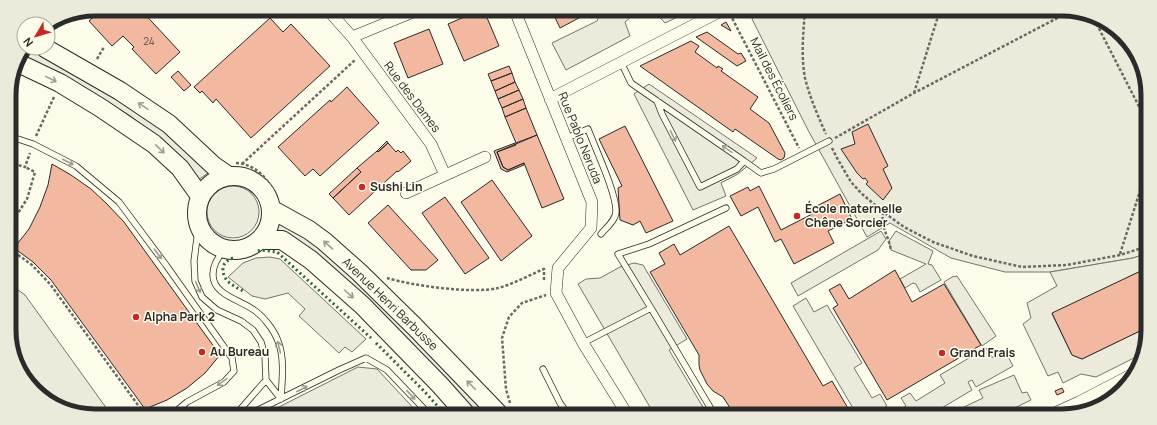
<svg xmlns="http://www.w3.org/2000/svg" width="1157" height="425" viewBox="0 0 1157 425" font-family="Manrope,sans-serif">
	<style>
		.green { fill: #ecebdb; stroke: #74746e }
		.parking { fill: #eceadb; stroke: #74746e }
		.building { fill: #f2b8a0; stroke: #2b2b2b }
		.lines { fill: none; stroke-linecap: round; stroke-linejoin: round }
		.service-casing { stroke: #2b2b2b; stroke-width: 7 }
		.minor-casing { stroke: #2b2b2b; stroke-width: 12 }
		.primary-casing { stroke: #2b2b2b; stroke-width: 20 }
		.path { stroke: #6a6964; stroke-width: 2.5; stroke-dasharray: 3 2; stroke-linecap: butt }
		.service { stroke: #fdfbea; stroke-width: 5.5 }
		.minor { stroke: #fdfbea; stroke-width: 11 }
		.primary { stroke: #fdfbea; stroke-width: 18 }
		.hedge { stroke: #34623c; stroke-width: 3; stroke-dasharray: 2 3; stroke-linecap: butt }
		.oneway { stroke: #9e9d94 }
		.poi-dot { fill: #c62828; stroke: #fdfbea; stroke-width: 1.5 }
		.labels { text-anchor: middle; stroke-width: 3; stroke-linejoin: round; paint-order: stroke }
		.number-label { font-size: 10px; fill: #5d4e48 }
		.street-label { font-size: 12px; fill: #2b2b2b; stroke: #fdfbea }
		.poi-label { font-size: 12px; font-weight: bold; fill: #2b2b2b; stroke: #fdfbea; text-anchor: start }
		.rim { fill: none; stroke: #2b2b2b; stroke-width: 5 }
	</style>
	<rect width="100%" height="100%" fill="#fdfbea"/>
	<path class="green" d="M757 12 1090 13 1127 38 1147 83 1145 254 1133 258 1050 272H1005L951 258 890 223 867 237 808 130 752 19Z
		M25 48H29L107 91 173 136 208 173 198 180 166 143 129 115 82 87 20 55Z
		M207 212a26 26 0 1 1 52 0a26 26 0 1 1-52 0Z
		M275 218 324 250 387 308 487 413H474L270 232Z"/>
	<path class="parking" d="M601 11H638L625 22 630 36 566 70 552 43 597 21Z
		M655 12H688L665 23Z
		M649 84 757 158 738 174 721 183 726 196 693 210 634 94Z
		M881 231 886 239 878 250 798 296 791 283Z
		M896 231 933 251 928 264 932 265 941 280 920 292 916 284 913 283 905 288 900 279 926 264 891 250 889 241Z
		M1145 254V269L1052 314 1072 355 1082 359 1144 329V353L1096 377 1081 374 1063 383 1058 372 1048 376 1023 324 1031 318 1027 303 1057 286 1050 272 1133 258Z
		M270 257 280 259 366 339 352 352 345 347 339 353 299 316 305 309 288 293 265 299 252 296 228 277 243 263 256 258Z
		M634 263 643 265 687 339 669 350 707 414H654L578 284 586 279 600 278 620 267Z
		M957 276 996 336 982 346 944 282 952 277Z
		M10 284 25 295 107 409 103 412H67L32 388 11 347Z
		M806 298 814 312 827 305 862 363 854 368 872 398 880 394 887 406 875 413 876 415H857L793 306Z
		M986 348 993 358 1005 351 1013 366 976 387 972 380 968 382 972 390 930 415H920L918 412 914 415 892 414 906 406 901 398 910 393 916 401 945 383 940 375Z
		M358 367 377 369 418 413 269 412Z
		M1014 375 1022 393 1027 392 1031 400 998 416 947 415 983 398 979 390Z"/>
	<path class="building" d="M102 9H140L180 52 156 74 132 49 134 47 123 36 112 46 89 21Z
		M221 10H231L226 15Z
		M478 11 485 13 499 46 464 61 448 24Z
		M552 11H592L560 28Z
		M270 18 283 32 291 24 330 66 251 138 216 99 213 103 202 91 200 93 194 87Z
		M726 22 731 31 721 25Z
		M429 29 443 64 408 78 394 43Z
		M707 32 738 54 741 53 746 61 737 66 696 37Z
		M691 41 699 46 695 52 717 68 718 66 723 69 721 71 758 97 750 109 769 123 785 153 784 158 781 160 778 159 735 129 733 132 640 66Z
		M509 66 512 73 491 81 488 74Z
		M178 71 191 85 184 91 171 77Z
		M512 73 515 82 495 91 491 81Z
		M515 82 519 90 498 99 495 91Z
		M347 87 379 123 320 176 313 169 305 176 278 147 330 100 331 102Z
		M519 90 523 99 502 108 498 99Z
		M523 99 526 108 505 117 502 108Z
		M526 108 537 135 516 143 505 117Z
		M868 124 888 166 883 169 892 188 883 200 866 184 868 182 865 178 863 179 857 173 841 149 855 144 852 132Z
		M625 126 673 221 646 233 640 221 633 225 620 220 618 188 622 186 599 139Z
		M537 135 564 199 542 208 524 163 508 170 503 167 497 152Z
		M387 141 388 143 378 152 377 151Z
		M388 143 396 152 398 150 401 153 403 151 411 161 398 172 397 171 349 215 333 198 361 172 357 168 377 151 378 152Z
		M515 143 516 145 497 152 503 167 508 170 524 163V165L507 172 501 169 494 151Z
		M52 164 71 175 91 189 107 204 124 222 220 355 205 373 187 388 167 400 145 409 51 280 33 262 14 248 29 229 40 207 48 185Z
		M357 168 361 172 333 198 329 194Z
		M492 180 532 236 501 261 461 202Z
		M759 186 781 230 818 211 815 207 840 194 852 219 828 231 834 243 794 264 781 239 775 242 758 207 741 216 730 196 748 187 750 191Z
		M445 197 489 258 465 274 422 213Z
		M388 205 438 260 426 270H411L368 223Z
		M729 226 823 386 832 381 852 415 734 414 723 397 713 391 707 384 700 370 699 365V355L650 272 665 264 659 253 674 244 680 255Z
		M1145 269 1144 329 1082 359 1072 355 1052 313Z
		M895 270 912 302 944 284 981 345 887 400 833 308 838 305 829 290 840 284 849 299Z
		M1062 388 1064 392 1057 395 1055 391Z"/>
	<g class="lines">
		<defs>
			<path id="service" d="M621 62 631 83 744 161 737 169 700 187 662 114 657 101
				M9 136 33 144 76 166 119 202 166 265 232 358 234 371 224 382 187 402 175 412
				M567 138 588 129C595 148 616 192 616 211 616 220 607 227 601 234
				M744 161 761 173 774 169 829 141
				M197 221V238L194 261 195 281 202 297 217 310 241 321 253 330 261 342 265 356 266 380 281 399
				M224 249C219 257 213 264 213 274 212 295 241 300 254 310 264 317 274 330 278 341 285 358 282 381 281 399
				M651 308 618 254 649 244 726 208
				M583 343 651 308 714 414
				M543 369 560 403 568 414
				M238 412 266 380
				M254 412 339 370 366 358 387 370 428 413"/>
			<path id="minor" d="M328 10 352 37 431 144 445 175
				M515 11 592 202 591 228 558 268 556 293 583 343 627 414
				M352 37 418 10
				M550 99 719 12
				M406 193 485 157
				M1048 416 1079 402 1131 375"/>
			<path id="primary" d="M45 48 120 91 169 124 214 166 227 175
				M16 62 60 83 101 108 154 144 180 168 200 196
				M197 213a37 37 0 1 1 74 0a37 37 0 1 1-74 0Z
				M271 209 309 230 324 241 359 272 415 327 498 413
				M259 240H282L311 260 362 305 440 385 465 413"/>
		</defs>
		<use href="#service" class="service-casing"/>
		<use href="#minor" class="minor-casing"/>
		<use href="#primary" class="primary-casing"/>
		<path class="path" d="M805 12C803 33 801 57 805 78 810 98 818 116 826 134
			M730 14 799 148
			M1092 15 1147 122
			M97 59 104 47
			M914 93 939 13
			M36 136 54 97
			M835 138 914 93 1067 13
			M832 148 837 158 851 182 862 194 886 214 904 227 933 242 973 256 1022 267 1067 265 1120 255 1145 247
			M236 163C255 164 269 179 275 195
			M242 164 355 60
			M10 174 15 164 25 167 30 153
			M883 212C881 229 888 234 891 250
			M10 224H11L27 199 35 172 25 167
			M10 249 32 265 50 284 143 412
			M1120 254 1146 172
			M387 278C414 286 472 294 498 288 514 284 529 275 544 269V281
			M510 403 506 389 502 338 509 317 522 303 546 295
			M1029 412 1031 416"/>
		<use href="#service" class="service"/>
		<use href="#minor" class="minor"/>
		<use href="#primary" class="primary"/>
		<path class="hedge" d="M258 251 261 250 277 252 371 338
			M233 258C228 260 224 262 223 268 222 281 234 286 243 291
			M376 343 423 390 444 413"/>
	</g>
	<defs><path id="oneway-shaft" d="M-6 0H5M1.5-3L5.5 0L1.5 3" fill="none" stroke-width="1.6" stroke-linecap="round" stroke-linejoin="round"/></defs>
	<g class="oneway">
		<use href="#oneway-shaft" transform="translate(51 79) rotate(26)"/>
		<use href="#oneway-shaft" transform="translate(143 106) rotate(-146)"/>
		<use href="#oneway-shaft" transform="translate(673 136) rotate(63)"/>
		<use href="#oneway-shaft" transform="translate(160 149) rotate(44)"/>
		<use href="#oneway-shaft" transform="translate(727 149) rotate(-145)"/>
		<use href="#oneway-shaft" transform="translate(68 162) rotate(27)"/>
		<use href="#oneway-shaft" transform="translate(328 245) rotate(-139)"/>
		<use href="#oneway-shaft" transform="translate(158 254) rotate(53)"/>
		<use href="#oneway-shaft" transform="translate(198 287) rotate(66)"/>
		<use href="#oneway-shaft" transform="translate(349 294) rotate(42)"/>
		<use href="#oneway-shaft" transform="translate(279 347) rotate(-104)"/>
		<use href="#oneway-shaft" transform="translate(222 382) rotate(145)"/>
		<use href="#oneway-shaft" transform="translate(471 385) rotate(-134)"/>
		<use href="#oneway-shaft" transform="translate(302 389) rotate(-27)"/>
		<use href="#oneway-shaft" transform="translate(411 395) rotate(47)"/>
	</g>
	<g class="poi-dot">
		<circle cx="362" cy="187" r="4"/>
		<circle cx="797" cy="216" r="4"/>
		<circle cx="136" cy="317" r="4"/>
		<circle cx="202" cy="352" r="4"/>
		<circle cx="942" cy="353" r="4"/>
	</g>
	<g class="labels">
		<g class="number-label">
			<text x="149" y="45">24</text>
		</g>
		<g class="street-label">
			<text transform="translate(774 79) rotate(63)" y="4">Mail des Écoliers</text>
			<text transform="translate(412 97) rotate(53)" y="4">Rue des Dames</text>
			<text transform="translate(580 138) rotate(68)" y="4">Rue Pablo Neruda</text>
			<text transform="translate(390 304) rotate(44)" y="4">Avenue Henri Barbusse</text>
		</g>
		<g class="poi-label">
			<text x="370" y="191">Sushi Lin</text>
			<text x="805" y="213">École maternelle<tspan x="805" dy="14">Chêne Sorcier</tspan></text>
			<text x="144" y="321">Alpha Park 2</text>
			<text x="210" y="356">Au Bureau</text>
			<text x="950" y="357">Grand Frais</text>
		</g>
	</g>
	<path d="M0 0H1157V425H0ZM95 16H1062A79 79 0 0 1 1141 95V330A79 79 0 0 1 1062 409H95A79 79 0 0 1 16 330V95A79 79 0 0 1 95 16Z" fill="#eceadb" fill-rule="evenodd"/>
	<path class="rim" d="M95 16H1062A79 79 0 0 1 1141 95V330A79 79 0 0 1 1062 409H95A79 79 0 0 1 16 330V95A79 79 0 0 1 95 16Z"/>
	<g transform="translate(36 36) rotate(232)"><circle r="19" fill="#fdfbea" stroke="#a9a89e"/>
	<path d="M0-3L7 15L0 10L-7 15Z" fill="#c62828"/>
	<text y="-6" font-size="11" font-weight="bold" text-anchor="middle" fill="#2b2b2b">N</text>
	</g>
</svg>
